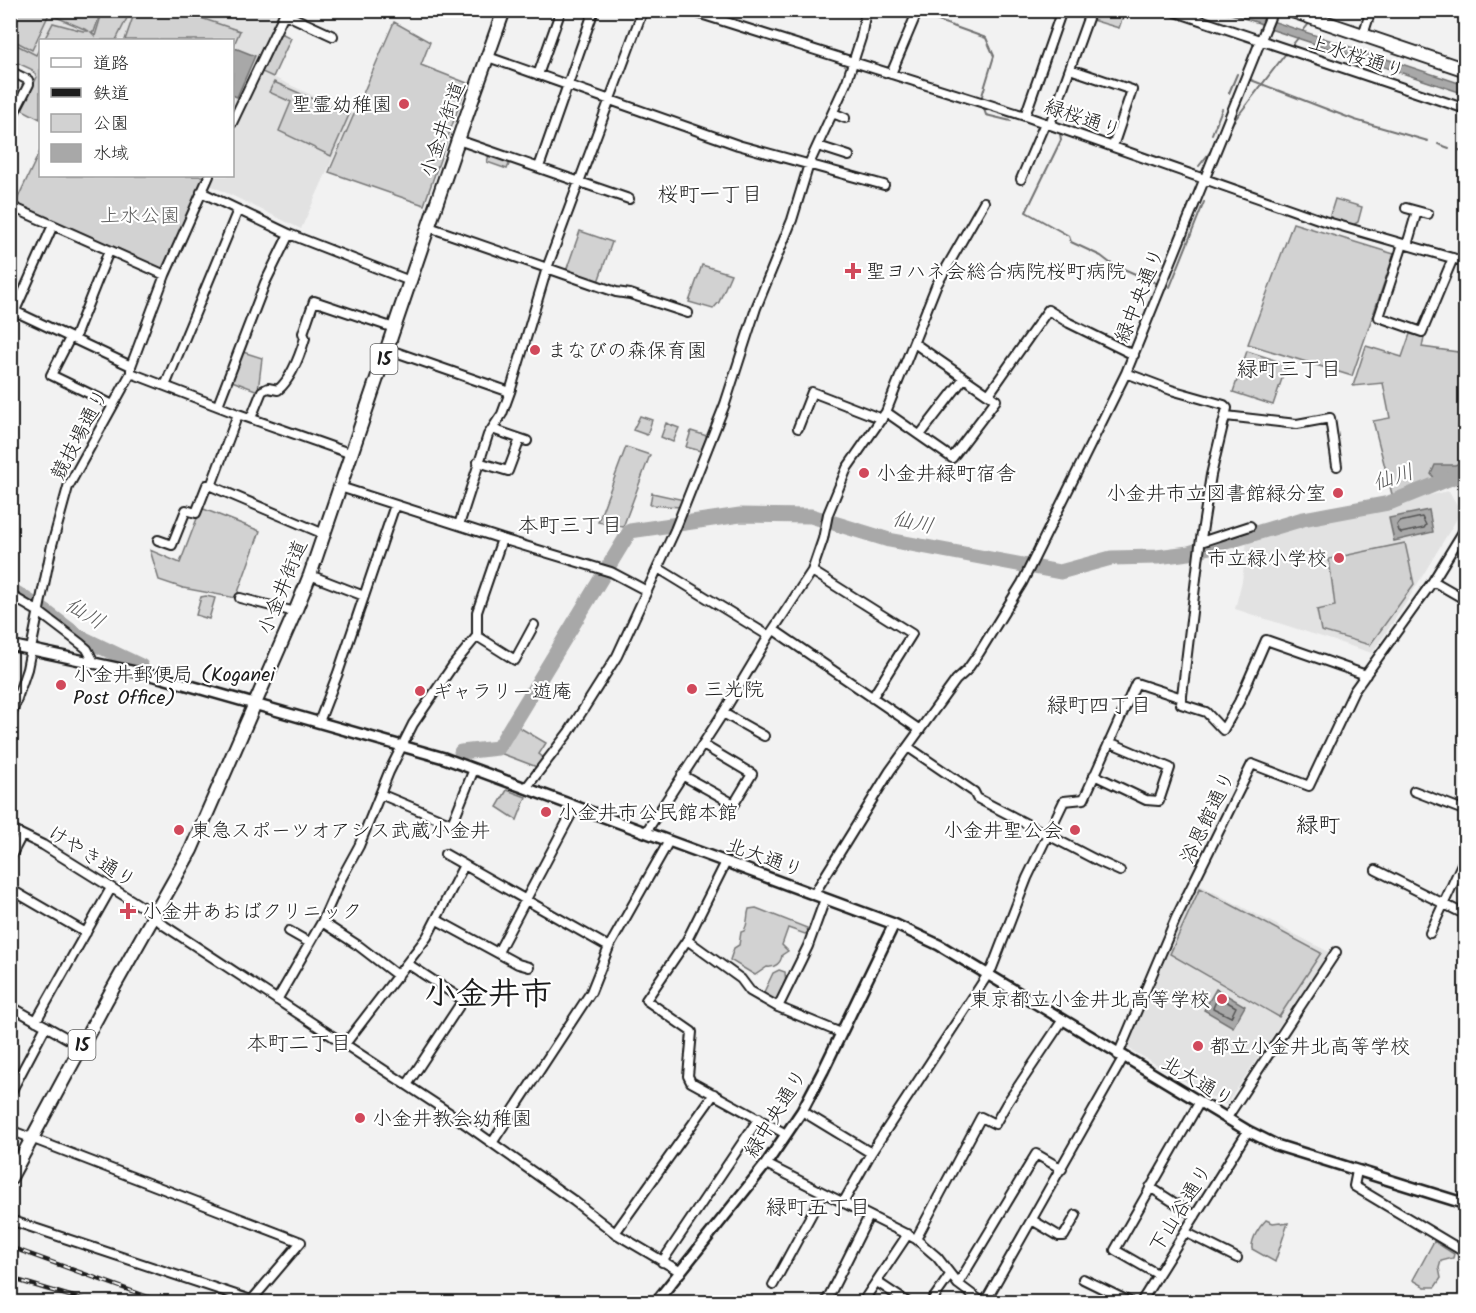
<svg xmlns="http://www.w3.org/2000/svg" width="1476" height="1313" viewBox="0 0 1476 1313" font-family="Kalam,'Klee One',sans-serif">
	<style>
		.built { fill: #e2e2e2 }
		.green { fill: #d2d2d2; stroke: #777; stroke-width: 1.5 }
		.water { fill: #a8a8a8; stroke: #707070; stroke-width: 1.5 }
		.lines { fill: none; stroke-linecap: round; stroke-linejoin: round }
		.shore { stroke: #545454; stroke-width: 1.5 }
		.stream { stroke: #707070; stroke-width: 2 }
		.river { stroke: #a8a8a8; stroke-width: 15 }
		.minor-casing { stroke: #1c1c1c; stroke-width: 12 }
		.tertiary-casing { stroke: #1c1c1c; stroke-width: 14 }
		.primary-casing { stroke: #1c1c1c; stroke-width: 16 }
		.minor { stroke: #fff; stroke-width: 8 }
		.tertiary { stroke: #fff; stroke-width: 9 }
		.primary { stroke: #fff; stroke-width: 12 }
		.rail-casing { stroke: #1c1c1c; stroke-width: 4.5 }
		.rail { stroke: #fff; stroke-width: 2; stroke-dasharray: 7; stroke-linecap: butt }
		.poi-dot { fill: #d1495b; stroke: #fff; stroke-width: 2 }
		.labels { text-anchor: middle; stroke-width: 4.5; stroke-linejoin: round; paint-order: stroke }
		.shield { fill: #fff; stroke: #606060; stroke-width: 1.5 }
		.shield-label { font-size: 18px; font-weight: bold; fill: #1c1c1c }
		.street-label { font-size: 20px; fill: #1c1c1c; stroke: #fff }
		.poi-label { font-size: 20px; fill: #1c1c1c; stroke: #fff; text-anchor: start }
		.park-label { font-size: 20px; fill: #5c5c5c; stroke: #fff }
		.neighbourhood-label { font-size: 21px; fill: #1c1c1c; stroke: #fff }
		.water-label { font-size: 21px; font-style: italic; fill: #5b5b5b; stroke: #fff }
		.quarter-label { font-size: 22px; fill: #1c1c1c; stroke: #fff }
		.town-label { font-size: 32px; font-weight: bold; fill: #1c1c1c; stroke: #fff }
	</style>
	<rect width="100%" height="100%" fill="#f2f2f2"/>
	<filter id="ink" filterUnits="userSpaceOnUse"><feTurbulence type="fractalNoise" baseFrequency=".0167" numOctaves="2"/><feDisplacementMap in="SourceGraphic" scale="12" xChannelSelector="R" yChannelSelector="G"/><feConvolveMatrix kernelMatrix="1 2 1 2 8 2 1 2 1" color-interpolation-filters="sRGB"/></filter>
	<g filter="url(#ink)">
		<path class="built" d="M10 11H281L233 115 232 40H40V48L30 70 11 60Z
			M262 72 353 114 301 229 208 184 213 176H232L233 134Z
			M1449 491 1461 512 1406 603 1372 653 1235 609 1242 581 1247 541 1305 522Z
			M1196 883 1329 952 1226 1105 1126 1047Z"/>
		<path class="green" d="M1096 10H1125V11L1119 28 1092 20Z
			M10 11H101L94 32H91L95 36 101 16 106 11H120L129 14 116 40H44L53 23 83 31H89L49 14 32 50 11 39Z
			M135 11H180L240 31 233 47 232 40H125Z
			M394 22 430 42 421 65 467 83 424 205 329 172Z
			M281 33 291 38 273 77 262 72Z
			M11 42 36 55 40 47V119L21 109 37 77 31 69 11 60Z
			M274 82 349 115 331 156 279 131 291 102 269 92Z
			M40 151V176H205L163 270 15 204Z
			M489 155 510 162 507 169 487 162Z
			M1335 199 1362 207 1358 222 1353 225 1332 219 1330 215Z
			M1293 223 1394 254 1352 376 1248 344Z
			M580 231 612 242 598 282 566 271Z
			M702 265 731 274 719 302 713 309 689 302Z
			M1410 334 1424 337 1422 347 1465 353V479L1393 498 1373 421 1390 418 1383 383 1353 386 1366 346 1402 357Z
			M1247 351 1287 364 1273 405 1233 392Z
			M243 352 262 358 258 391 232 381Z
			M640 416 652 420 647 435 633 430Z
			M666 423 679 428 673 442 661 437Z
			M691 431 707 436 701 451 686 447Z
			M626 447 650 455 623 527 598 522Z
			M652 493 684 500 681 507 650 505Z
			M201 508 260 531 236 598 183 588 159 580 150 550 180 563Z
			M1405 543 1414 584 1370 645 1321 631 1317 610 1335 606 1329 559Z
			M206 596 215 598 209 619 196 615 201 597Z
			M517 726 546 743 539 754 544 758 537 767 500 753Z
			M507 790 526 797 517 820 497 807Z
			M1200 888 1321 953 1279 1017 1170 954Z
			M756 908 807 928 808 932 805 934 788 928 782 945 788 951 782 955C781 963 775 968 767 967L755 975 730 960 734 948 739 945 741 932 744 931C749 922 746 918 749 909Z
			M779 970 785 972 786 985 781 990 778 1000 773 1001 767 998 764 992 773 973Z
			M1266 1220 1273 1223 1280 1222 1283 1224 1288 1223 1275 1262 1252 1249C1251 1239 1259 1227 1266 1220Z
			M1434 1241 1454 1254 1453 1258 1441 1261 1439 1268 1441 1278 1435 1287H1425L1413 1280Z"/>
		<path class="water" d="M1222 11H1242L1465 85V94L1270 29 1259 23Z
			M235 48 255 56 237 97 232 95 233 55Z
			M1465 461V467L1438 482 1431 474 1435 465H1455Z
			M1429 510 1433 532 1394 541 1389 518Z
			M1216 989 1245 1006 1233 1027 1204 1010Z"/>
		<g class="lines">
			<path class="shore" d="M1422 517 1426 525 1424 528 1401 533 1399 531 1397 525 1399 522Z
				M1220 998 1236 1007 1231 1017 1213 1008 1217 999Z"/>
			<path class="stream" d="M919 14 986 38 994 56 981 99
				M1303 31 1311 21
				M1290 48 1298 38
				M1251 80 1355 120 1428 141
				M1229 93 1237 74
				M983 106 986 115 1011 121
				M1230 126 1287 52
				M1049 130 1060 133 1061 140 1026 212 1069 236 1071 242 1101 256 1110 263 1156 283
				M1212 134 1222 109
				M1438 144 1449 148
				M1459 150 1466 152
				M1199 166 1214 147
				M1170 287 1204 202"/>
			<path class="river" d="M10 589 46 612 78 636 141 666
				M461 752 498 748 630 531 740 515 811 516 889 540 1060 572 1111 558 1157 557 1189 553 1303 519 1389 503 1466 472"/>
			<defs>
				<path id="minor" d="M688 10 1025 116 1324 221 1466 262
					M1170 10 1466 109
					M285 14 333 36
					M1363 35 1371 10
					M488 57 738 145 884 185
					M1070 69 1132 90 1113 146
					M10 71 28 80 29 84 10 121
					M891 74 918 10
					M538 75 561 10
					M833 113 845 118
					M1025 116 1062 10
					M232 123 286 10
					M1050 124 1091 10
					M458 140 629 199
					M818 146 849 156
					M539 167 594 10
					M1021 179 1045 123
					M201 192 289 234 410 281
					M10 206 165 275
					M1406 208 1428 214
					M429 227 616 292 630 294 688 313
					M1403 244 1379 317 1422 332 1453 258
					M1407 245 1417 211
					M10 309 131 366
					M10 322 53 225
					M70 338 51 375 113 405
					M74 339 109 251
					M387 349 510 392
					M131 373 238 414 352 454
					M1126 373 1171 390 1224 405 1227 408 1211 475 1200 545 1181 704 1206 712 1223 730 1239 702 1266 640 1366 675
					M165 386 238 210
					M989 394 1048 310 1069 323 1134 355
					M218 405 265 283 289 234
					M886 412 952 458 996 400 914 343
					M238 414 211 486 324 534
					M1226 416 1297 424 1330 418 1337 466
					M251 418 262 391 268 388 278 390C291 379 300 355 305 338L303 333 314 301 394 328
					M798 428 812 392 882 419
					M492 429 527 441
					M920 435 964 378
					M478 462 508 471 520 439
					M340 487 502 539 611 572 647 591
					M459 525 488 435 502 414 510 392 547 268 643 10
					M158 540 172 545 186 510 196 513 207 485 211 486
					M1201 542 1250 526
					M658 568 769 636
					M812 571 912 634 872 698
					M310 575 364 596
					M1433 581 1466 600
					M10 595 39 612 81 644 87 649 95 664
					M240 598 295 612
					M774 630 920 730
					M477 636 515 660 534 625
					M723 713 764 736
					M10 719 27 669 52 545 68 487 131 373V366L165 275 209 176
					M319 722 338 673 395 505
					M908 747 974 792 977 798 1098 861 1120 871
					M682 775 734 804 752 774 703 745
					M1094 775 1146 800 1159 801 1170 768 1109 742
					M526 788 569 732 617 656 675 530 725 404 756 308 792 220 809 164 847 81 861 38 866 10
					M1414 791 1466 811
					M380 794 452 824 474 769
					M10 829 43 845 144 908 165 926 454 1116 574 1201 615 1233 681 1272
					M646 832 723 713 769 636 812 571 823 539 828 514 847 468 886 412 936 286 984 202
					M445 854 609 947
					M10 858 22 835
					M726 862 687 940 646 1000 692 1032 688 1076 691 1082 786 1134
					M1376 870 1466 915
					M10 889 86 933
					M814 894 890 771 956 680 967 670 979 653 1022 583 1126 373 1273 10
					M437 920 518 964 529 967
					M322 922 359 946 398 976
					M289 931 310 943
					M1430 933 1462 864 1466 866
					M687 940 741 979 750 991 778 1007 841 1033
					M498 952 575 807
					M277 1000 322 922 341 879 359 846 389 772 413 724 454 664 477 636V612L502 539
					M10 1006 81 1046
					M778 1007 808 946 825 899
					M36 1021 111 888
					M345 1044 427 937 464 865
					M1118 1055 1176 918 1252 764 1309 786 1354 691 1433 581 1466 527
					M407 1085 463 1000 408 964
					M10 1094 46 1026
					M802 1111 871 1153
					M1226 1119 1336 952
					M10 1130 301 1242 251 1301
					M492 1143 591 992 609 947 669 841
					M766 1164 916 1239 937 1257 958 1284 982 1302
					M1357 1171 1354 1186 1466 1253
					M1150 1187 1195 1216
					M843 1203 871 1153 992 968 1027 878 1064 801 1084 799 1136 683 1182 698
					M10 1220 257 1302
					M1032 1220 1059 1236H1064L1076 1215
					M1185 1232 1237 1258
					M615 1233 714 1094
					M916 1239 981 1117 995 1124 1007 1103 1062 1021
					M1459 1249 1466 1236
					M662 1262 759 1118
					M1157 1274 1115 1250 1199 1103
					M1083 1279 1130 1302
					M877 1282 907 1302
					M958 1284 1036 1154 1062 1169
					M773 1285 823 1193
					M866 1297 908 1234
					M10 1302H11
					M826 1302 869 1216
					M931 1302 950 1275
					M985 1302 1123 1058
					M1141 1302 1248 1131"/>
				<path id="tertiary" d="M10 645 159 677 444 758 894 924 939 945 1248 1131 1276 1145 1466 1204
					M656 1302 766 1164 802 1111 823 1071 894 924"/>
				<path id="primary" d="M1289 10 1466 70
					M10 1179 106 1001 191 850 295 612 310 575 458 140 504 10"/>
			</defs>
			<use href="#minor" class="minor-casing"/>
			<use href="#tertiary" class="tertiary-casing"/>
			<use href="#primary" class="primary-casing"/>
			<use href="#minor" class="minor"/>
			<use href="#tertiary" class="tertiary"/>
			<use href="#primary" class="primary"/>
			<defs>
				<path id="rail" d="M10 1247 162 1302
					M10 1278 90 1302"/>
			</defs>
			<use href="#rail" class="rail-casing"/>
			<use href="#rail" class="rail"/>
		</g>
	</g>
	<g class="poi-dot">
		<circle cx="404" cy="104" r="6"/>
		<path d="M850 262h6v6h6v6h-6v6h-6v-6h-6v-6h6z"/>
		<circle cx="535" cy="350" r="6"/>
		<circle cx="864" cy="473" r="6"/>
		<circle cx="1338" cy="493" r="6"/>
		<circle cx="1339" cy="558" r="6"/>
		<circle cx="61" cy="685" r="6"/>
		<circle cx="692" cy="689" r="6"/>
		<circle cx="420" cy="691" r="6"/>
		<circle cx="546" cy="812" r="6"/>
		<circle cx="179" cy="830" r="6"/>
		<circle cx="1075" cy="830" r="6"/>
		<path d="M125 902h6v6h6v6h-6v6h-6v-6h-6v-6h6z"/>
		<circle cx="1222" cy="999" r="6"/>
		<circle cx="1198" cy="1046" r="6"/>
		<circle cx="360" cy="1118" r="6"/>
	</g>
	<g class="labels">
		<g class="shield">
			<rect x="370.5" y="344" width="27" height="30" rx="4.5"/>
			<rect x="68.5" y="1030" width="27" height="30" rx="4.5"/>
		</g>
		<g class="shield-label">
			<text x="384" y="365">15</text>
			<text x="82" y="1051">15</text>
		</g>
		<g class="street-label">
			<text transform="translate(1357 56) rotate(18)" y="7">上水桜通り</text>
			<text transform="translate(1083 118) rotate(19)" y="7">緑桜通り</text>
			<text transform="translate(442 129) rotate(-71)" y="7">小金井街道</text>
			<text transform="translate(1139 295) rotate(-68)" y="7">緑中央通り</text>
			<text transform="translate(79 434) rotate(-62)" y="7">競技場通り</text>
			<text transform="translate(282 587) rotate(-68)" y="7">小金井街道</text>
			<text transform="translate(1207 817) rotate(-64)" y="7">浴恩館通り</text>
			<text transform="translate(92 856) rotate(32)" y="7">けやき通り</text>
			<text transform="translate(765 857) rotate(20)" y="7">北大通り</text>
			<text transform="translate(1198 1081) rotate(31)" y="7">北大通り</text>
			<text transform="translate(775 1113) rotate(-58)" y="7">緑中央通り</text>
			<text transform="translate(1180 1208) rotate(-58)" y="7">下山谷通り</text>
		</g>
		<g class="poi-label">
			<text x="392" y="111" text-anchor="end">聖霊幼稚園</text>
			<text x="866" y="278">聖ヨハネ会総合病院桜町病院</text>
			<text x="547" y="357">まなびの森保育園</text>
			<text x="876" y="480">小金井緑町宿舎</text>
			<text x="1326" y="500" text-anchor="end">小金井市立図書館緑分室</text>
			<text x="1327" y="565" text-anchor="end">市立緑小学校</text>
			<text x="73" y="681">小金井郵便局 (Koganei<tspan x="73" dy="23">Post Office)</tspan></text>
			<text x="704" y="696">三光院</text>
			<text x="432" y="698">ギャラリー遊庵</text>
			<text x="558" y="819">小金井市公民館本館</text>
			<text x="191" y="837">東急スポーツオアシス武蔵小金井</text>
			<text x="1063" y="837" text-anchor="end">小金井聖公会</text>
			<text x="142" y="918">小金井あおばクリニック</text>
			<text x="1210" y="1006" text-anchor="end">東京都立小金井北高等学校</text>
			<text x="1210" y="1053">都立小金井北高等学校</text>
			<text x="372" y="1125">小金井教会幼稚園</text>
		</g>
		<g class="park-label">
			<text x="140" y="222">上水公園</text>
		</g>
		<g class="neighbourhood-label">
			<text x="710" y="201">桜町一丁目</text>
			<text x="1289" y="376">緑町三丁目</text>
			<text x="570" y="532">本町三丁目</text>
			<text x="1099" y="712">緑町四丁目</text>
			<text x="299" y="1050">本町二丁目</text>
			<text x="818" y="1214">緑町五丁目</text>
		</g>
		<g class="water-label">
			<text transform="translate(1393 477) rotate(-18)" y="7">仙川</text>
			<text transform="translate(913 522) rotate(12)" y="7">仙川</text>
			<text transform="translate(85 613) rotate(31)" y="7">仙川</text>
		</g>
		<g class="quarter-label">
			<text x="1318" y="832">緑町</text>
		</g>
		<g class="town-label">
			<text x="488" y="1004">小金井市</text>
		</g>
	</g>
	<rect width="1476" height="1313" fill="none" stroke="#fff" stroke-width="36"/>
	<rect x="18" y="18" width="1440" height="1277" fill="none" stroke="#1c1c1c" stroke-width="2" filter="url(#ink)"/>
	<rect x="39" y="39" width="195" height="138" fill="#ffffff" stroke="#a4a4a4" stroke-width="1.5"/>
	<rect x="51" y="58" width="30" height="9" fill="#ffffff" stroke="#a4a4a4" stroke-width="1.5"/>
	<text x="93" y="69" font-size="18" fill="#1c1c1c">道路</text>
	<rect x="51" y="88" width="30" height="9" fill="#1c1c1c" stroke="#a4a4a4" stroke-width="1.5"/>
	<text x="93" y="99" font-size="18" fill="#1c1c1c">鉄道</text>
	<rect x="51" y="114" width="30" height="18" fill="#d2d2d2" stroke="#a4a4a4" stroke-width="1.5"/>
	<text x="93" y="129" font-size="18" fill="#1c1c1c">公園</text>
	<rect x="51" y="144" width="30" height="18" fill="#a8a8a8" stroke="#a4a4a4" stroke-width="1.5"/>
	<text x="93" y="159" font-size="18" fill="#1c1c1c">水域</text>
</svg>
